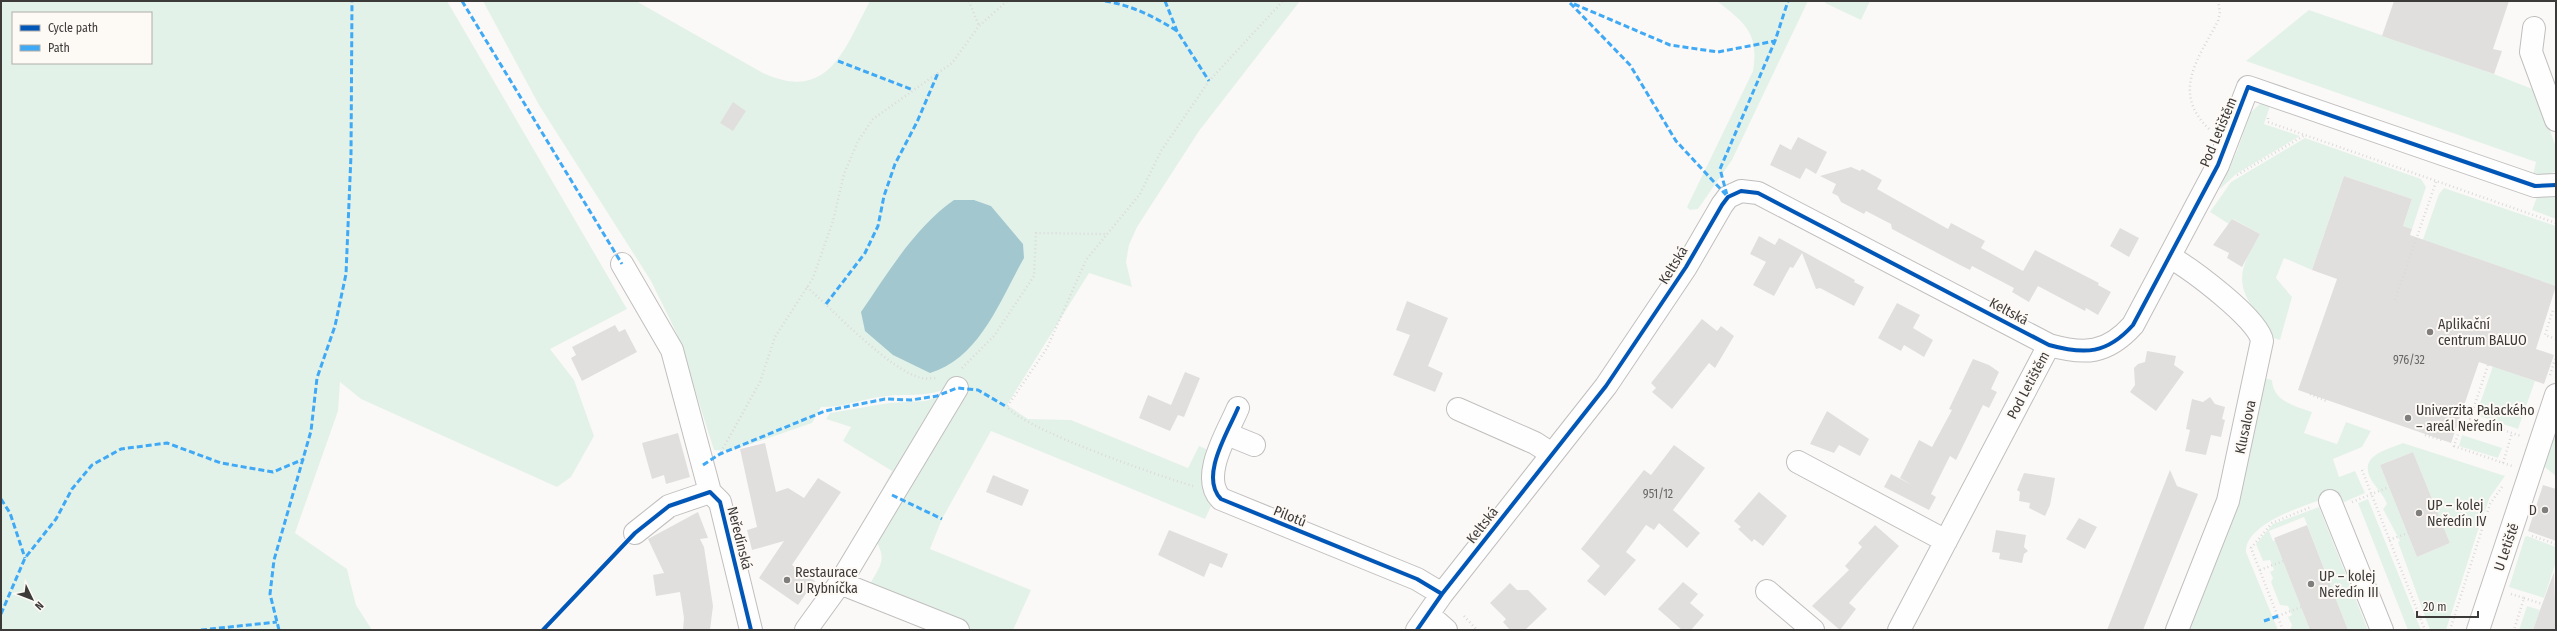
<svg xmlns="http://www.w3.org/2000/svg" width="2557" height="631" viewBox="0 0 2557 631" font-family="'Fira Sans Condensed',sans-serif">
	<style>
		.green { fill: #e3f2e9; fill-rule: evenodd }
		.water { fill: #a2c7cf }
		.building { fill: #e1dfde }
		.lines { fill: none; stroke-linecap: round; stroke-linejoin: round }
		.minor-casing { stroke: #c1bfbe; stroke-width: 24 }
		.path { stroke: #dadada; stroke-width: 2.5; stroke-dasharray: 1 3; stroke-linecap: butt }
		.minor { stroke: #fefefe; stroke-width: 22 }
		.quiet { stroke: #3fa9f5; stroke-width: 3; stroke-dasharray: 6 3; stroke-linecap: butt }
		.cycleway-casing { stroke: #fdf9f5; stroke-width: 6 }
		.cycleway { stroke: #0057b8; stroke-width: 4 }
		.poi-dot { fill: #807e7c; stroke: #fdf9f5; stroke-width: 1.5 }
		.labels { text-anchor: middle; stroke-width: 4; stroke-linejoin: round; paint-order: stroke }
		.number-label { font-size: 12px; fill: #686665 }
		.street-label { font-size: 14px; fill: #3d3b3a; stroke: #fdf9f5 }
		.poi-label { font-size: 14px; fill: #3d3b3a; stroke: #fdf9f5; text-anchor: start }
	</style>
	<rect width="100%" height="100%" fill="#fbf9f7"/>
	<path class="green" d="M1 1H447L627 309 550 349 574 380 594 436 571 477 557 487 361 399 340 382 338 411 295 533 347 569 356 605 372 630H1ZM13 13H151V63H13Z
		M483 1H636L763 73C829 103 844 49 870 1H1300L1199 131 1137 227 1129 245 1126 262 1132 287 1089 273 1007 405 1028 419 1071 420 1188 468 1199 446 1213 452 1214 500 1205 519 991 431 942 519 930 549 1031 590 1013 630H970L912 608 870 584C880 566 887 560 876 541L891 512 875 502 892 471 843 441 851 427 826 419 830 413 889 403 925 401 960 390 955 385C924 400 909 392 879 397 860 400 840 408 821 407L812 423 731 451 714 450 677 334 651 281 539 105ZM974 200 991 206 1023 244Z
		M1717 1H1808L1732 160 1698 209 1690 210 1687 207 1753 71C1759 33 1745 23 1717 1Z
		M1826 1H1870L1861 20 1825 3Z
		M2309 10 2494 74 2535 90 2556 147V171L2543 177 2533 175 2536 162 2246 61Z
		M2262 102 2271 103 2264 124 2300 136 2236 174 2219 190 2237 151 2251 112Z
		M2305 138 2421 179 2426 187 2412 229 2403 226 2412 199 2344 176 2312 270 2284 258 2276 278 2292 297 2280 340 2270 337C2268 325 2260 317 2253 308 2232 278 2245 261 2260 234L2233 219 2229 224 2210 212 2231 182Z
		M2444 188 2556 226V286L2438 245 2416 307 2401 302 2439 194Z
		M2556 195V219L2532 210 2537 197Z
		M2493 366 2535 381 2518 429 2476 415Z
		M2264 378 2272 380C2273 401 2294 406 2312 412L2304 433 2337 444 2346 422 2371 431 2362 447 2333 459 2339 477 2355 471 2365 493 2342 503 2338 494C2314 503 2245 521 2246 552L2278 630H2186Z
		M2556 417V476L2541 464Z
		M2462 435 2502 448 2498 458 2459 446Z
		M2403 443 2505 476 2490 497 2480 524 2446 630H2430L2398 542 2400 541 2383 509 2387 504C2384 496 2379 491 2374 484 2355 457 2383 451 2403 443ZM2413 452 2450 543 2417 557 2380 465Z
		M2368 499 2421 630H2408L2358 503Z
		M2319 507 2368 630H2348L2304 517 2269 531 2273 541 2275 540 2310 630H2290L2292 625 2288 617 2292 615 2288 606 2280 605 2271 582 2273 578 2270 572 2274 570 2270 560 2263 561 2256 544 2273 524Z
		M2527 536 2556 547V562L2544 598 2509 587 2525 537Z
		M2527 606 2540 610 2533 630H2519Z"/>
	<path class="water" d="M954 200H974L991 206 1023 244 1024 258C1000 300 980 358 930 373L893 355 865 331 861 312C888 273 914 228 954 200Z"/>
	<path class="building" d="M2394 1H2509L2493 49 2502 51 2494 74 2382 36Z
		M733 102 746 111 733 131 720 123Z
		M1798 137 1827 152 1816 174 1806 168 1800 179 1770 165 1780 144 1791 150Z
		M1851 167 1860 171 1862 169 1882 180 1877 189 1948 229 1951 223 1985 241 1981 248 2023 271 2035 250 2099 283 2098 285 2111 292 2098 315 2086 308 2085 311 2038 286 2029 302 2012 292 2014 288 1972 266 1970 270 1960 265 1892 229 1891 224 1866 211 1864 214 1841 202 1838 196 1832 193 1836 184 1820 176Z
		M2344 176 2412 199 2403 226 2412 229 2410 235 2556 286 2536 349 2554 355 2544 384 2479 362 2451 443 2298 390 2337 279 2312 270Z
		M2232 219 2260 234 2242 267 2227 258 2229 253 2213 245Z
		M2120 228 2139 238 2129 257 2110 246Z
		M1759 236 1775 245 1779 238 1855 280 1854 282 1864 287 1854 306 1820 288 1816 289 1802 253 1793 268 1790 267 1774 296 1753 285 1766 262 1750 254Z
		M1407 301 1448 318 1428 366 1443 373 1435 392 1393 375 1410 335 1396 330Z
		M1897 303 1920 315 1913 328 1933 340 1924 357 1904 345 1901 351 1878 338Z
		M1702 319 1717 331 1721 326 1734 336 1715 368 1709 363 1672 409 1652 392 1656 388 1651 383Z
		M615 325 619 332 625 329 637 352 582 381 571 358 576 355 572 347Z
		M2147 351 2176 356 2174 365 2184 372 2156 411 2130 392 2135 385 2134 368 2138 364 2145 362Z
		M1973 359 1989 365 1999 372 1991 389 1997 392 1989 408 1983 405 1956 460 1950 456 1931 494 1936 497 1929 510 1884 487 1891 474 1912 485 1900 478 1919 440 1932 447 1952 410 1949 409Z
		M1185 372 1200 378 1184 417 1178 415 1170 431 1139 418 1148 395 1171 405Z
		M2210 397 2215 404 2225 407 2222 419 2225 420 2221 437 2211 435 2206 455 2185 451 2190 430 2186 429 2192 399 2203 402Z
		M1827 411 1869 439 1860 456 1839 445 1834 453 1810 444Z
		M678 433 690 477 666 484 664 475 652 479 642 443Z
		M765 443 776 492 788 488 804 498 818 478 841 492 792 565 815 581 798 605 759 578 784 541 752 550 747 530 757 527 740 449Z
		M1674 445 1705 468 1673 510 1700 533 1687 548 1659 523 1654 530 1646 525 1626 552 1636 560 1605 596 1587 581 1600 566 1581 549 1644 470 1651 475Z
		M2413 452 2450 543 2417 557 2380 465Z
		M2170 470 2177 486 2198 494 2143 630H2107Z
		M2024 473 2055 478 2050 505 2045 516 2029 508 2030 503 2019 501 2020 492 2017 490Z
		M993 475 1029 490 1022 506 986 492Z
		M2543 485 2556 489V541L2528 531Z
		M1759 492 1787 516 1763 546 1754 539 1752 542 1738 529 1741 527 1734 521Z
		M698 512 708 538 700 539 704 547 713 606 710 630H683L684 618 680 592 656 596 653 575 664 573 648 539Z
		M2079 518 2097 527 2085 549 2066 539Z
		M1875 525 1899 546 1849 603 1856 609 1840 630 1812 606 1849 570 1845 566 1862 547 1858 543Z
		M2307 525 2348 630H2310L2274 538Z
		M1169 530 1228 554 1222 568 1210 563 1204 577 1158 555Z
		M1996 530 2026 535 2024 547 2028 551 2024 554 2022 563 1999 559 2000 553 1992 552Z
		M2554 572 2556 630H2533L2540 610Z
		M1683 582 1698 594 1690 603 1704 615 1691 630H1682L1658 609Z
		M1510 583 1517 590H1528L1547 609 1525 630H1510L1503 622 1506 619 1490 603Z"/>
	<g class="lines">
		<defs>
			<path id="minor" d="M2534 28 2531 52 2556 120
				M2170 257C2191 269 2259 319 2262 341L2228 501 2177 630
				M622 264 672 350 710 492
				M1238 408C1228 432 1199 477 1221 499L1417 579 1442 594
				M1458 409 1535 443 1552 454
				M1227 434 1254 445
				M1798 462 1946 541
				M2330 501 2382 630
				M635 533 669 506 710 492 720 502 751 630
				M840 583 958 630
				M1767 591 1813 630
				M1429 615 1446 630
				M806 630 840 583 957 388
				M1417 630 1442 594 1606 386 1686 267 1722 205 1728 197 1741 191 1758 193 2049 345C2085 355 2107 354 2133 325L2218 165 2248 87 2535 186 2556 185
				M1899 630 2049 345
				M2478 630 2556 395"/>
		</defs>
		<use href="#minor" class="minor-casing"/>
		<path class="path" d="M969 1 979 26
			M2268 118V122L2556 223
			M2209 129C2171 92 2198 59 2218 21L2220 12 2218 1
			M2237 175 2305 135
			M807 287C832 309 891 372 922 378 927 379 933 378 938 378
			M2395 300 2436 182
			M2556 311 2553 310 2545 335 2556 339
			M2488 365 2470 419 2521 436
			M962 368 994 336 1034 276 1036 233 1105 234
			M2550 375 2556 356
			M2310 394 2326 401
			M2470 419 2459 431 2454 446 2512 466
			M2425 435 2442 440
			M721 452 760 382 775 337 813 278 833 221 844 174 858 141 873 119 952 63 979 26 1007 1
			M2503 463 2512 433
			M2362 470 2425 630
			M1193 486C1159 476 1026 430 1007 407L1047 348 1086 260 1140 194 1161 151 1209 81 1283 1
			M2352 502 2389 487
			M2532 536 2556 544
			M2389 540 2408 533
			M2260 570 2283 561
			M2511 594 2524 598 2514 630
			M2524 598 2542 604
			M1464 616 1477 630
			M2278 616 2301 607
			M2283 630 2251 548 2272 523 2311 507
			M2450 630 2490 504 2502 487"/>
		<use href="#minor" class="minor"/>
		<path class="quiet" d="M462 1 622 264
			M1105 1C1131 5 1155 17 1177 31
			M1165 1 1177 31 1209 81
			M1570 3 1630 65 1676 141 1728 197
			M1574 4 1670 45 1718 52 1775 41
			M838 61 913 90
			M1727 195 1720 169 1775 41 1788 1
			M826 304 865 253 878 226 884 196 895 164 917 122 938 73
			M703 465 720 454 825 411 885 399 911 400 937 396 957 388 978 390 1007 407
			M892 495 942 519
			M1 499 10 513 25 558
			M1 614 25 558 56 519 72 489 92 465 121 449 167 443 221 463 273 472 304 459
			M2264 621 2278 616
			M201 630 277 622
			M279 630 270 594 274 560 311 431 317 378 335 326 346 274 351 155 352 1"/>
		<defs>
			<path id="cycleway" d="M1238 408C1228 432 1199 477 1221 499L1417 579 1442 594
				M543 630 635 533 669 506 710 492 720 502 751 630
				M1417 630 1442 594 1606 386 1686 267 1722 205 1728 197 1741 191 1758 193 2049 345C2085 355 2107 354 2133 325L2218 165 2248 87 2535 186 2556 185"/>
		</defs>
		<use href="#cycleway" class="cycleway-casing"/>
		<use href="#cycleway" class="cycleway"/>
	</g>
	<g class="poi-dot">
		<circle cx="2430" cy="332" r="4"/>
		<circle cx="2408" cy="418" r="4"/>
		<circle cx="2545" cy="510" r="4"/>
		<circle cx="2419" cy="513" r="4"/>
		<circle cx="787" cy="580" r="4"/>
		<circle cx="2311" cy="584" r="4"/>
	</g>
	<g class="labels">
		<g class="number-label">
			<text x="2409" y="364">976/32</text>
			<text x="1658" y="498">951/12</text>
		</g>
		<g class="street-label">
			<text transform="translate(2218 132) rotate(-67)" y="5">Pod Letištěm</text>
			<text transform="translate(1673 265) rotate(-58)" y="5">Keltská</text>
			<text transform="translate(2009 311) rotate(28)" y="5">Keltská</text>
			<text transform="translate(2028 385) rotate(-62)" y="5">Pod Letištěm</text>
			<text transform="translate(2245 427) rotate(-78)" y="5">Klusalova</text>
			<text transform="translate(1290 516) rotate(22)" y="5">Pilotů</text>
			<text transform="translate(1482 525) rotate(-52)" y="5">Keltská</text>
			<text transform="translate(740 538) rotate(76)" y="5">Neředínská</text>
			<text transform="translate(2506 547) rotate(-71)" y="5">U Letiště</text>
		</g>
		<g class="poi-label">
			<text x="2438" y="329">Aplikační<tspan x="2438" dy="16">centrum BALUO</tspan></text>
			<text x="2416" y="415">Univerzita Palackého<tspan x="2416" dy="16">– areál Neředín</tspan></text>
			<text x="2427" y="510">UP – kolej<tspan x="2427" dy="16">Neředín IV</tspan></text>
			<text x="2537" y="515" text-anchor="end">D</text>
			<text x="795" y="577">Restaurace<tspan x="795" dy="16">U Rybníčka</tspan></text>
			<text x="2319" y="581">UP – kolej<tspan x="2319" dy="16">Neředín III</tspan></text>
		</g>
	</g>
	<rect width="2557" height="631" fill="none" stroke="#3d3b3a" stroke-width="4"/>
	<rect x="12" y="12" width="140" height="52" fill="#fdf9f5" stroke="#b0adaa"/>
	<rect x="20" y="25" width="20" height="6" fill="#0057b8" stroke="#b0adaa"/>
	<text x="48" y="32" font-size="12" fill="#3d3b3a">Cycle path</text>
	<rect x="20" y="45" width="20" height="6" fill="#3fa9f5" stroke="#b0adaa"/>
	<text x="48" y="52" font-size="12" fill="#3d3b3a">Path</text>
	<g transform="translate(32 599) rotate(133)" stroke="#fdf9f5" stroke-width="3" paint-order="stroke">
	<path d="M0-3L7 15L0 10L-7 15Z" fill="#3d3b3a"/>
	<text y="-6" font-size="11" font-weight="bold" text-anchor="middle" fill="#3d3b3a">N</text>
	</g>
	<path d="M2417 611v6h61v-6" fill="none" stroke="#3d3b3a" stroke-width="2"/>
	<text x="2423" y="611" font-size="12" fill="#3d3b3a" stroke="#fdf9f5" stroke-width="3" paint-order="stroke">20 m</text>
</svg>
